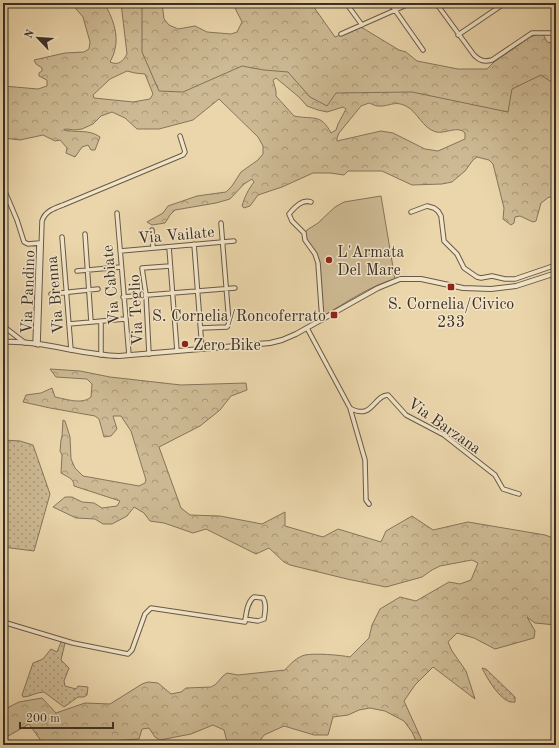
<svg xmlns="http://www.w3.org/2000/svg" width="559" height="748" viewBox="0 0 559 748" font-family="'Old Standard TT',serif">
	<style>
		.grass { fill: url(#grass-dots); stroke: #84755c }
		.forest { fill: url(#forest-crowns); stroke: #84755c; fill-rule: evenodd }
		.park { fill: #cdba94; stroke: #84755c }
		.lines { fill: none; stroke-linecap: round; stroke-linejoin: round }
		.stream { stroke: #81725a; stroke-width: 1 }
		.minor-casing { stroke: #675a46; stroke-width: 5.5 }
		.tertiary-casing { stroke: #675a46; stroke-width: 6 }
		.minor { stroke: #f2e4c8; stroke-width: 3.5 }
		.tertiary { stroke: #f2e4c8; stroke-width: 4 }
		.poi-dot { fill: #8f2418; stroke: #f2e4c8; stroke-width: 1.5 }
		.labels { text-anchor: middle; stroke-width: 3; stroke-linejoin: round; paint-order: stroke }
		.street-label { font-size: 16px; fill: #3b3025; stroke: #f2e4c8 }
		.poi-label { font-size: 16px; fill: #3b3025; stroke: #f2e4c8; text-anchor: start }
	</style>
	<defs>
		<pattern id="grass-dots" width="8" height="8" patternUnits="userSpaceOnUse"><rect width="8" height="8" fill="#cdba94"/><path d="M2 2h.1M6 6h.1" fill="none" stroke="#a89879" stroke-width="1.8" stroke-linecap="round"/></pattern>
		<pattern id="forest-crowns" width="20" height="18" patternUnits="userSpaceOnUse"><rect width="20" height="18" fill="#cdba94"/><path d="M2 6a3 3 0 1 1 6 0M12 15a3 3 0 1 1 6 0" fill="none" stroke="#a89879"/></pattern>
	</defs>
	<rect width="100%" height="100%" fill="#ebd6ab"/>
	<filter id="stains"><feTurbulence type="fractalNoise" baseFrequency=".005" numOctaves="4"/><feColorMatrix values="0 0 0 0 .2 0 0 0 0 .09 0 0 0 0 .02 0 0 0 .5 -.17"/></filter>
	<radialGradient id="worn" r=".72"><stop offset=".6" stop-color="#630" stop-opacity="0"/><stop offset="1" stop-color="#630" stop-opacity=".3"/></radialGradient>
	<path class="grass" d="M3 440 20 441 33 445 50 494 34 551 3 547V528L7 503 3 501Z
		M61 642 65 643 61 660 69 668 64 681 65 686 76 689 78 686 88 687 87 695 84 697H78L64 707 44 692C36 692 30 697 23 697L22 695 33 663 43 659 51 649 57 652Z
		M482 668 486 669 515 697V702C502 705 487 678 482 668Z"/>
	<path class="forest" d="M71 3H104C112 16 119 34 115 49 114 54 112 58 110 62 119 66 123 61 127 54L121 3H162L164 19 169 25 178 29 195 26 207 32 231 34 237 32 242 22 234 6 231 3H311L335 37 361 27 399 50 406 52 417 61 458 69H487L494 62 530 37 536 35 543 34 547 42 556 44V198L549 197 541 203 536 221 533 222 520 216 515 217 514 223 511 225 503 219 504 208 493 164 489 160 477 157 473 160 465 171 452 182 442 184 412 185 382 171H348L344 175 330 173H313L282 187 258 195 250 206 244 208 242 206C245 196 248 190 254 182L252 179 244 184 230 199 216 203 175 210 170 215 165 223 152 225 147 222 163 213 168 206 197 196 226 192 232 186 241 172 258 160 263 154V146L258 137 219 99 193 120 159 129H137L125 118 112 112 101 116 93 124 82 129 75 130 66 129 64 130C77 133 89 129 100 137L95 150H91L88 145 82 147 75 157 66 153 67 148 60 140 55 141 43 135 20 140 3 138V86L38 89 47 86V80L39 76V73L42 71V68L36 64 34 60 65 53 84 52 89 49 90 42 83 17ZM127 71 135 73 145 74 153 94 150 99 133 102 94 98 93 95 110 79ZM276 78 299 97 307 106 318 110 327 112 343 107 346 109 338 124 336 130 331 133C321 113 313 120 294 116L276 96V91L273 80ZM369 103C372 104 375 106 378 106 389 107 394 100 406 106 418 112 422 128 436 132 446 134 458 125 465 133V139L438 151 425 149 393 133 381 131 337 141V138L339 133 361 106Z
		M50 369 80 371 110 377 181 385 246 383 247 390 231 396 220 410 200 426 159 447 181 508 190 515 220 516 262 524 285 512V526L323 537 338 529 381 542 386 531 412 516 433 530 468 522 545 535 556 539V625L535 623 527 617 535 631 534 638 495 649 474 638 457 633 448 642 452 651 466 671 475 699 433 667 415 685 404 701 424 745H418L412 732 404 721 385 711 370 708 359 710 348 715 333 717 328 735H314L284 726 264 735 257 745H228L224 730 213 725 191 734 160 740 155 737 149 728 142 729 139 739 44 745 29 724 3 739V710L19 702 42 698 56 713 85 703 110 704 142 684 148 682 158 683 171 694 181 692 186 688 211 687 216 684 223 676 227 673 238 675 285 670C290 664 297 657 305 655 315 653 340 655 350 657L369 638 372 625 380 609 400 597 416 601 449 582 460 584 471 580 478 563 472 560 440 566 432 570 422 577 386 587 347 579 290 565 284 562 269 548 256 554 206 529 193 533 164 523 150 521 144 513 134 507 127 516 112 524H103L95 519 76 518 53 507 65 497H72L82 502 94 503 102 508 117 506 120 501 74 486C74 478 67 477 61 473L62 455 60 451 61 440 62 436 63 420 65 421 70 437 71 459 75 468 83 476 139 486 145 483 146 480 131 431 121 416H113L117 429 111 436 104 437 99 419 95 416 50 408 23 402 26 395 41 393 52 388 55 397C66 399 82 405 91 397L92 384 87 379 56 377Z"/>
	<path class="park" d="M381 196 395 279C369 286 346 303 323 316L320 266 318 258 306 241 305 233 307 230 318 223 335 207 344 202Z"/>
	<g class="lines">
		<path class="stream" d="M142 3V52L159 91 183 92 242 66 264 70 288 72 310 97 327 106 336 93 412 92 508 112 512 89 541 75 556 85"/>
		<defs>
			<path id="minor" d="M346 3 362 25
				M390 3 423 50
				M436 3 474 55C480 61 484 62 492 60L532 33H556
				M341 34 411 3
				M458 35 505 3
				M3 187 17 220 24 242 28 244 39 243
				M311 202C302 199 295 207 289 214L292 221 304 233 305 240 315 254 318 263 322 320
				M411 212 427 206 434 208 438 211 441 216 444 241 457 254 464 268 477 277 481 278 492 276 505 279H515L556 265
				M117 213 129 355
				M152 230 153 248
				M85 234 91 322
				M62 237 71 350
				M194 244 202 349
				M169 247 177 351
				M120 251 234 241
				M77 271 121 267
				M51 294 98 289
				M123 297 235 288
				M69 324 125 319
				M3 326 25 343
				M201 328 227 327 229 323 221 223
				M307 328 350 408C372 421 374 395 388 395L406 415 444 435 495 475 503 489 519 494
				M35 344 39 243
				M38 345 42 221C45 211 55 208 63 205L183 155 185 152 180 136
				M149 354 146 295 142 268 170 266
				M101 355V321
				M350 408 365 460 366 500 369 504
				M3 622 73 643 128 654 132 650 145 614 151 608 245 622C246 614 247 602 254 597L263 598C267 604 265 612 264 619L258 621 245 619"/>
			<path id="tertiary" d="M3 342C41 340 81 355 119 356L270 343 282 340 296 334 378 288 400 279H421L463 288 491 289 516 286 556 273"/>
		</defs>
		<use href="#minor" class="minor-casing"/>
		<use href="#tertiary" class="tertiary-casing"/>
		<use href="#minor" class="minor"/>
		<use href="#tertiary" class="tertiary"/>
	</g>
	<g class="poi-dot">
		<circle cx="329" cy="260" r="4"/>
		<rect x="447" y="283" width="8" height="8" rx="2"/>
		<rect x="330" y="311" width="8" height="8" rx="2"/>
		<circle cx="185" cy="344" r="4"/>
	</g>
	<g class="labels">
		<g class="street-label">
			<text transform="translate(176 234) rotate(-5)" y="6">Via Vailate</text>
			<text transform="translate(110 285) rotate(-95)" y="6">Via Cabiate</text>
			<text transform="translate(27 292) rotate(-88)" y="6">Via Pandino</text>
			<text transform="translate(54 295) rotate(-95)" y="6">Via Brenna</text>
			<text transform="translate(135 310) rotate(-93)" y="6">Via Teglio</text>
			<text transform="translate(445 425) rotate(35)" y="6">Via Barzana</text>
		</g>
		<g class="poi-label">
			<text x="337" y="257">L'Armata<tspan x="337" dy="18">Del Mare</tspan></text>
			<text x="451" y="309" text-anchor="middle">S. Cornelia/Civico<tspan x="451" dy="18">233</tspan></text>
			<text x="326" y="321" text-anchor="end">S. Cornelia/Roncoferrato</text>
			<text x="193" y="350">Zero Bike</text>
		</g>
	</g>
	<rect width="559" height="748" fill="none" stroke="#ebd6ab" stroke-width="16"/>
	<rect x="4" y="4" width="551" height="740" fill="none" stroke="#3b3025" stroke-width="2"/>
	<rect x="8" y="8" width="543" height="732" fill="none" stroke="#3b3025"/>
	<g transform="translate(38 38) rotate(295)" stroke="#f2e4c8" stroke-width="3" paint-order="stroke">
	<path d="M0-3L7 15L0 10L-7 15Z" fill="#3b3025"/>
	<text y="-6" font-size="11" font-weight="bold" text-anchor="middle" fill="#3b3025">N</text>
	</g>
	<path d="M20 722v6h93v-6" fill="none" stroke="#3b3025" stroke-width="2"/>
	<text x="26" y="722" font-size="12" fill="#3b3025" stroke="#f2e4c8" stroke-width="3" paint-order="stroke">200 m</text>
	<rect width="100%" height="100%" filter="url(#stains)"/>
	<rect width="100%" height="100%" fill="url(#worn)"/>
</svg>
